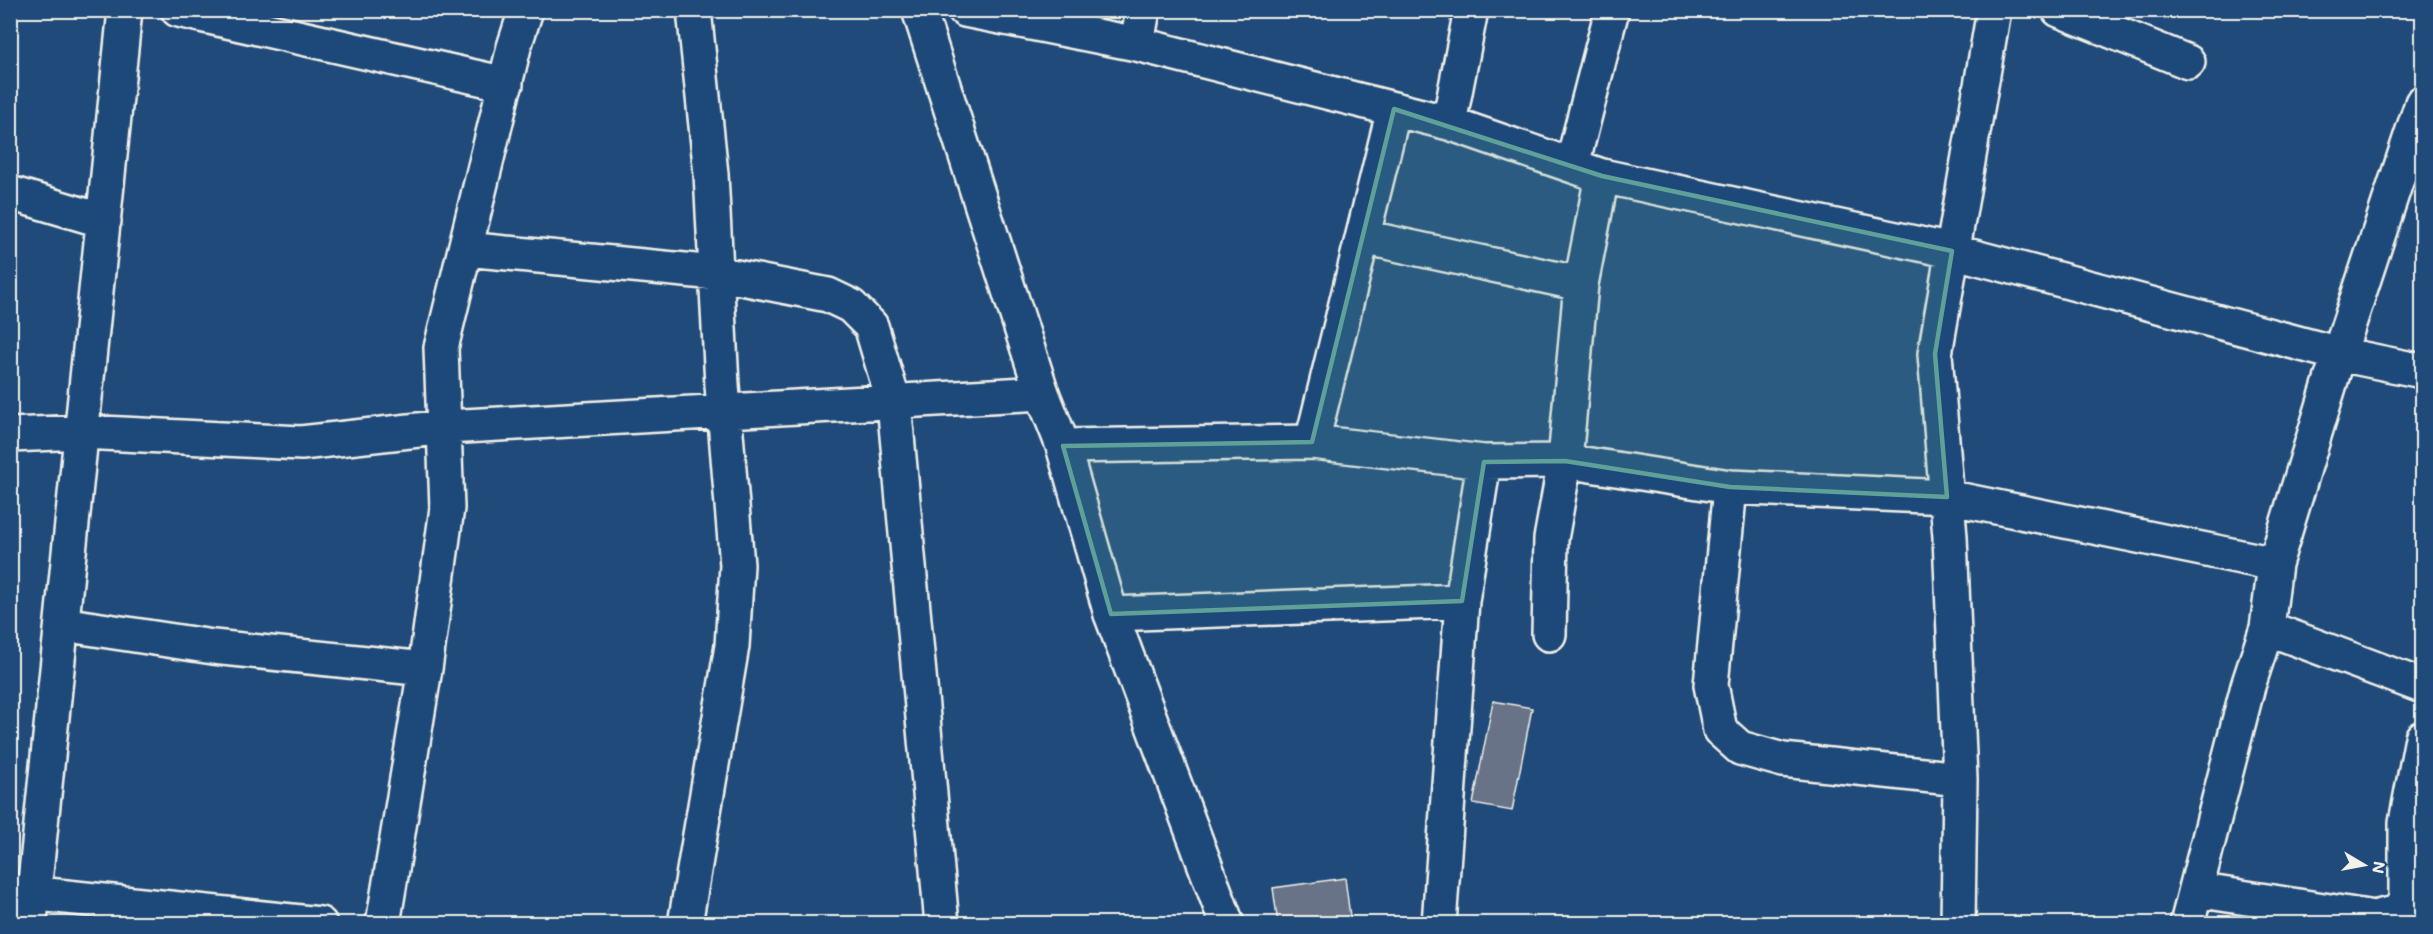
<svg xmlns="http://www.w3.org/2000/svg" width="2433" height="934" viewBox="0 0 2433 934" font-family="Mali,sans-serif">
	<style>
		.building { fill: #687387; stroke: #f4f1e8; stroke-width: 1.5 }
		.lines { fill: none; stroke-linecap: round; stroke-linejoin: round }
		.minor-casing { stroke: #f4f1e8; stroke-width: 38 }
		.tertiary-casing { stroke: #f4f1e8; stroke-width: 38 }
		.minor { stroke: #1f4a7a; stroke-width: 33 }
		.tertiary { stroke: #1f4a7a; stroke-width: 33 }
		.marked { fill: #5fa199; fill-opacity: 0.2; stroke: #5fa199; stroke-width: 4.5; stroke-linejoin: round }
	</style>
	<rect width="100%" height="100%" fill="#1f4a7a"/>
	<filter id="ink" filterUnits="userSpaceOnUse"><feTurbulence type="fractalNoise" baseFrequency=".0167" numOctaves="2"/><feDisplacementMap in="SourceGraphic" scale="12" xChannelSelector="R" yChannelSelector="G"/><feConvolveMatrix kernelMatrix="1 2 1 2 8 2 1 2 1" color-interpolation-filters="sRGB"/></filter>
	<g filter="url(#ink)">
		<path class="building" d="M1493 701 1532 708 1512 811 1473 804Z
			M1345 878 1351 924H1278L1273 888Z"/>
		<g class="lines">
			<defs>
				<path id="minor" d="M178 10 506 84
					M965 10 1137 44 1449 123 1602 176 1952 251 2339 354 2422 371
					M2059 10 2188 62
					M1137 44 1143 10
					M1449 123 1471 10
					M1572 165 1612 10
					M10 193 104 221
					M1363 237 1581 284
					M465 249 716 273 828 295 851 306 871 326 894 403 942 924
					M10 435 82 432 301 443 446 427 1042 393
					M1312 442 1394 109
					M1063 446 1312 442 1484 462 1565 461 1730 487 1947 497 2275 564
					M1730 487 1711 685 1720 730 1740 748 1783 760 1960 779
					M1111 614 1462 601
					M62 624 213 647 425 669
					M2267 628 2422 686
					M1549 634 1551 539 1565 461 1581 284 1602 176
					M2196 890 2374 918 2398 912 2406 900V822L2422 738
					M29 924 34 892 125 10
					M383 924 425 669 447 508 441 348 514 47 526 10
					M685 924 732 646 737 565 722 385 711 174 694 10
					M1439 924 1462 601 1484 462
					M1958 924 1960 779 1950 537 1935 354 1994 10
					M2187 924 2248 686 2267 628 2275 564 2339 354 2422 103"/>
				<path id="tertiary" d="M919 10 1042 393 1063 446 1111 614 1227 924
					M10 891 320 924"/>
			</defs>
			<use href="#minor" class="minor-casing"/>
			<use href="#tertiary" class="tertiary-casing"/>
			<use href="#minor" class="minor"/>
			<use href="#tertiary" class="tertiary"/>
		</g>
	</g>
	<path class="marked" d="M1394 109 1602 176 1952 251 1935 354 1947 497 1730 487 1565 461 1484 462 1462 601 1111 614 1063 446 1312 442Z"/>
	<rect width="2433" height="934" fill="none" stroke="#1f4a7a" stroke-width="36"/>
	<rect x="18" y="18" width="2397" height="898" fill="none" stroke="#f4f1e8" stroke-width="2" filter="url(#ink)"/>
	<g transform="translate(2364 865) rotate(100)" stroke="#1f4a7a" stroke-width="4.5" paint-order="stroke">
	<path d="M0-4.5L10 22L0 15L-10 22Z" fill="#f4f1e8"/>
	<text y="-9" font-size="16" font-weight="bold" text-anchor="middle" fill="#f4f1e8">N</text>
	</g>
</svg>
